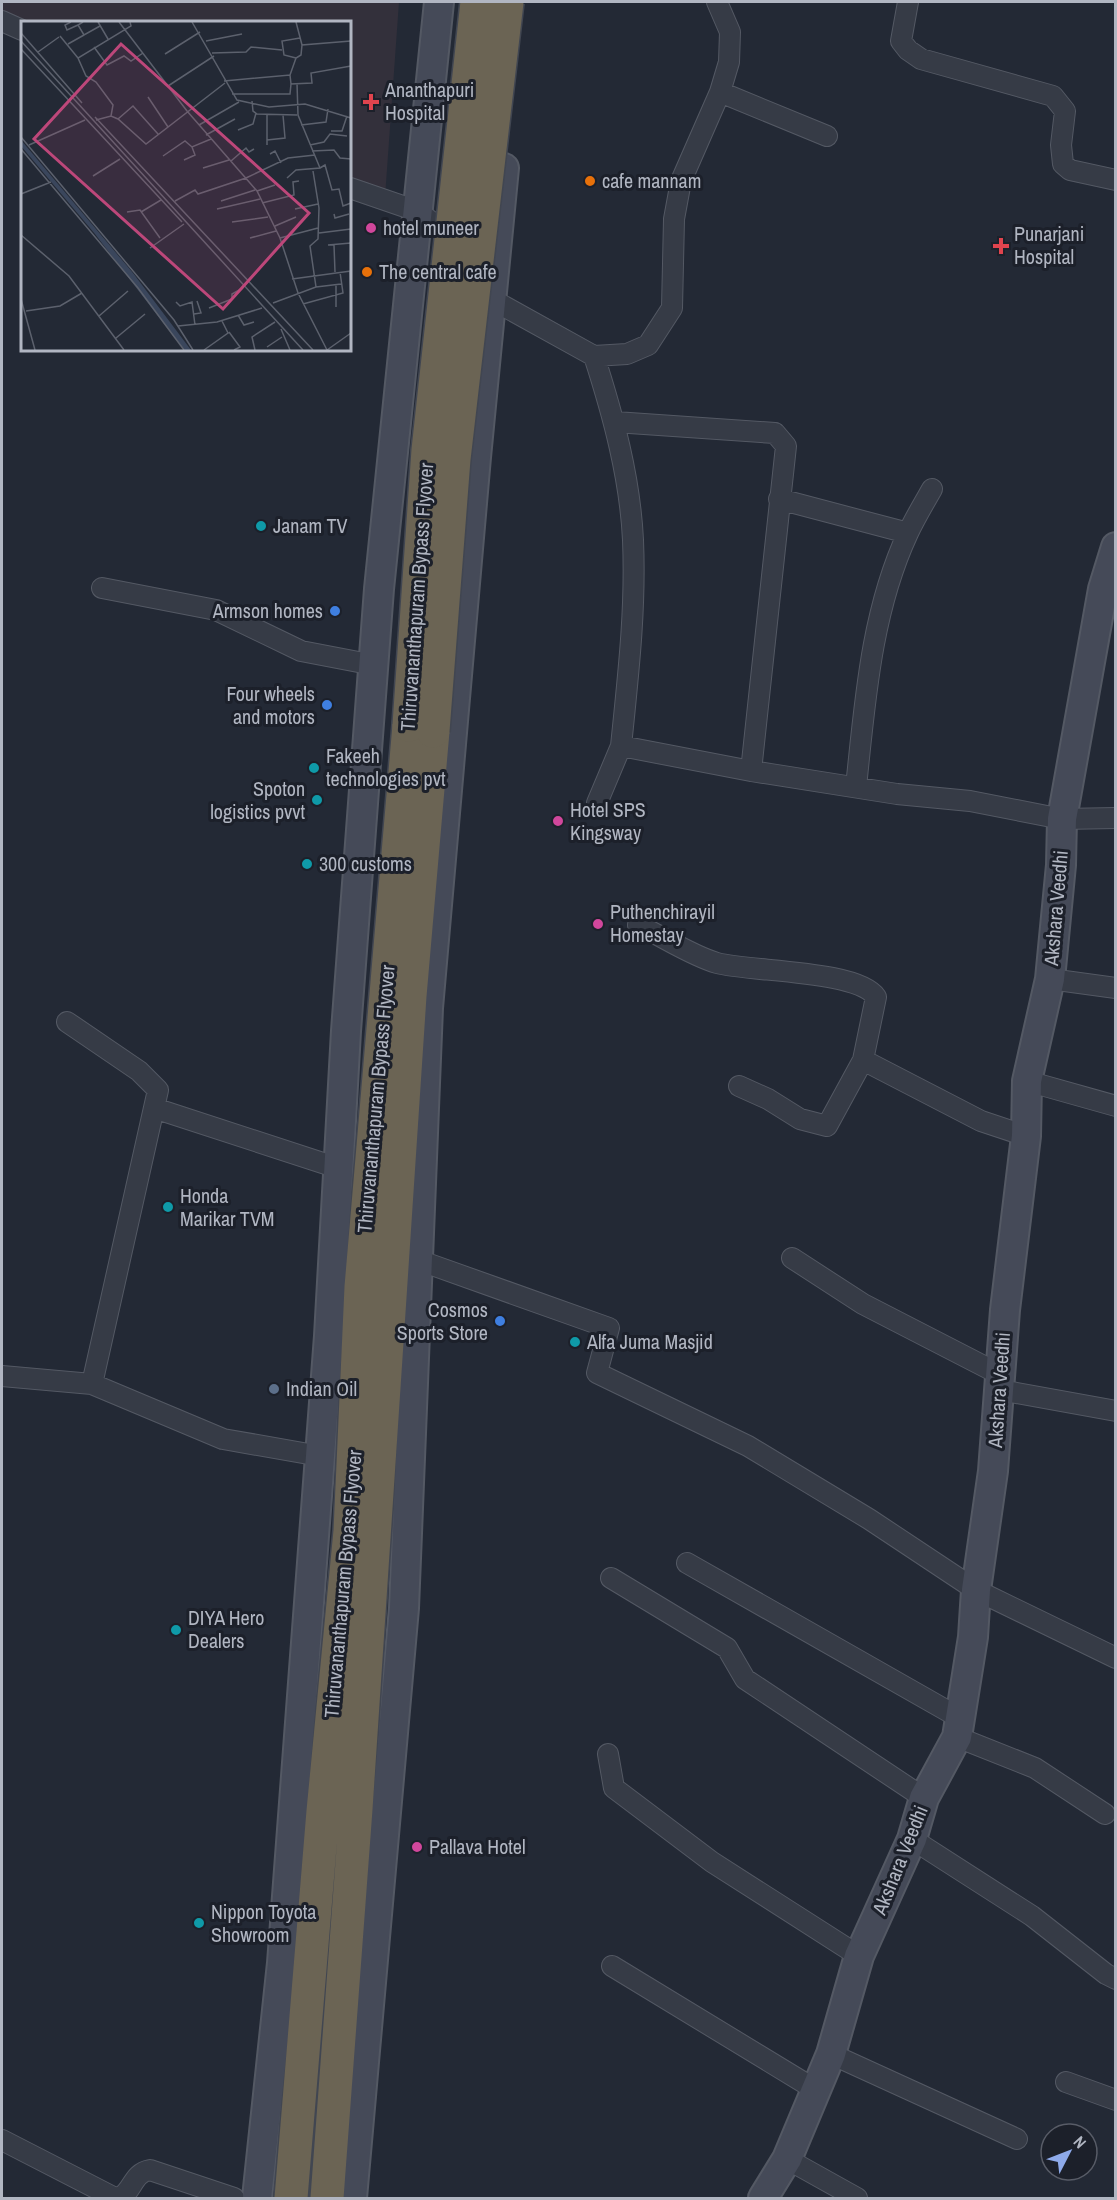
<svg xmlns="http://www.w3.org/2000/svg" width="1117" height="2200" viewBox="0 0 1117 2200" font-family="'Archivo Narrow',sans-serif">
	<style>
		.medical { fill: #33303b }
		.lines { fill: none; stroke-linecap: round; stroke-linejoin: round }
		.street-casing { stroke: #545964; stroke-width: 22 }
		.secondary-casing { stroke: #545964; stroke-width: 32 }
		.highway-casing { stroke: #414651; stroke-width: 36 }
		.street { stroke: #363b46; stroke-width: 20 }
		.secondary { stroke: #454a58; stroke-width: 28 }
		.highway { stroke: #6b6454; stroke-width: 33 }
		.highway-bridge-casing { stroke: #414651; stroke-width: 36; stroke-linecap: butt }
		.highway-bridge { stroke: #6b6454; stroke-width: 33 }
		.health-dot { fill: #e0444e; stroke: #1c202a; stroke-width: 2 }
		.food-dot { fill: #e8710a; stroke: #1c202a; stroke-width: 2 }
		.hotel-dot { fill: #d1479c; stroke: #1c202a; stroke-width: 2 }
		.culture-dot { fill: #0f9aa8; stroke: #1c202a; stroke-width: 2 }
		.shop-dot { fill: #3f7fe0; stroke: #1c202a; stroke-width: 2 }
		.service-dot { fill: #5c6f8a; stroke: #1c202a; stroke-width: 2 }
		.labels { text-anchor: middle; stroke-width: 6; stroke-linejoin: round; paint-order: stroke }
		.poi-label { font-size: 20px; fill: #b1b6c2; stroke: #1c202a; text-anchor: start }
		.street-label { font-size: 20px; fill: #b1b6c2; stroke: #1c202a }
		.inset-road { fill: none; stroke: #5c616d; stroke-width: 1.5 }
		.view { fill: #bd477a; fill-opacity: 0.15; stroke: #bd477a; stroke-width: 3 }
		.inset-edge { fill: none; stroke: #b1b6c2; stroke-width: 3 }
	</style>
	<rect width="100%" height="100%" fill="#232935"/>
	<path class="medical" d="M2 2H399L385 197 350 182V22H24L2 15Z"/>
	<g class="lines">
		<defs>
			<path id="street" d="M908 2 901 41 908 50 921 59 1053 96 1065 111 1061 145 1063 164 1070 170 1116 180
				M2 21 22 30
				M720 92 827 136
				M350 188 417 211 441 229 459 234
				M485 292 491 299 594 356C613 415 630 477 633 540 636 609 628 677 621 746L751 771 897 794 970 801 1062 819 1116 818
				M594 356 627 354 648 345 672 308 674 219 681 181 720 92 729 62 730 32 717 2
				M615 422 775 433 786 446 751 771
				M779 499 908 533
				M102 588 216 610 301 651 374 665
				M856 787C865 702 871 612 908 533 915 518 924 503 932 489
				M597 803 621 746
				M638 925C662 936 692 956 717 963 750 972 858 970 876 997L863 1060 981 1121 1026 1136
				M1050 979 1116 988
				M67 1022 139 1071 158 1090 92 1384
				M1027 1081 1116 1106
				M739 1086 768 1099 800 1119 827 1126 863 1060
				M154 1108 338 1168
				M792 1258 863 1304 1001 1375
				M418 1260 609 1328 597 1373 748 1446 869 1519 976 1590 1116 1658
				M2 1376 92 1384 223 1439 320 1456
				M1000 1390 1116 1411
				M687 1563 958 1717
				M611 1578 727 1648 745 1679 924 1798
				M957 1737 1035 1768 1105 1814
				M608 1754 614 1788 712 1862 859 1956
				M912 1839 1032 1916 1106 1974 1116 1979
				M612 1966 816 2090
				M831 2054 1017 2139
				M1066 2082 1116 2100
				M2 2140 115 2198
				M787 2159 857 2198
				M119 2198C133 2192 132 2173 150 2170L234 2198"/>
			<path id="secondary" d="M257 2198 282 1963 329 1336 346 1031 379 589 439 2
				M352 2198 404 1608 428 1008 476 457 504 168
				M763 2198 787 2159 831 2054 859 1956 912 1839 924 1798 957 1737 973 1637 976 1590 993 1471 1005 1310 1026 1136 1027 1081 1050 979 1061 865 1062 819 1103 589 1116 547"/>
			<path id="highway" d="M291 2198 323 1811 350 1531 361 1287 409 725
				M327 2198 356 1809 410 996 433 731"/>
		</defs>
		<use href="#street" class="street-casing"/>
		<use href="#secondary" class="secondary-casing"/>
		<use href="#highway" class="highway-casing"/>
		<use href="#street" class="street"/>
		<use href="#secondary" class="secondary"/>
		<use href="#highway" class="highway"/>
		<defs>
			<path id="highway-bridge" d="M409 725 428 450 477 2
				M433 731 454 459 507 2"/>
		</defs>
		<use href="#highway-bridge" class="highway-bridge-casing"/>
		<use href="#highway-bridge" class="highway-bridge"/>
	</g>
	<g class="health-dot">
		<path d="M368 93h6v6h6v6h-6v6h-6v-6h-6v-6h6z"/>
		<path d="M998 237h6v6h6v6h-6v6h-6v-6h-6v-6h6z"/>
	</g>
	<g class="food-dot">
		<circle cx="590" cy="181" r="6"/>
		<circle cx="367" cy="272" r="6"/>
	</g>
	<g class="hotel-dot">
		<circle cx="371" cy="228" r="6"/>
		<circle cx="558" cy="821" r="6"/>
		<circle cx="598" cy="924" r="6"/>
		<circle cx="417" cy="1847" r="6"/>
	</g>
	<g class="culture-dot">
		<circle cx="261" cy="526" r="6"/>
		<circle cx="314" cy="768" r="6"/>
		<circle cx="317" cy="800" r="6"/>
		<circle cx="307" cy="864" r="6"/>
		<circle cx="168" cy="1207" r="6"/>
		<circle cx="575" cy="1342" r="6"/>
		<circle cx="176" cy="1630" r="6"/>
		<circle cx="199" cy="1923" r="6"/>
	</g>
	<g class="shop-dot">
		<circle cx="335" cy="611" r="6"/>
		<circle cx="327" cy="705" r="6"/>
		<circle cx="500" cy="1321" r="6"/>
	</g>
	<circle class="service-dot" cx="274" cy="1389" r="6"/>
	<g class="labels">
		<g class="poi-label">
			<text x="385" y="97">Ananthapuri<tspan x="385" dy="23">Hospital</tspan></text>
			<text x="602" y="188">cafe mannam</text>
			<text x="383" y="235">hotel muneer</text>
			<text x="1014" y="241">Punarjani<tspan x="1014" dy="23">Hospital</tspan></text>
			<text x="379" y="279">The central cafe</text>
			<text x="273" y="533">Janam TV</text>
			<text x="323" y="618" text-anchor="end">Armson homes</text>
			<text x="315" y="701" text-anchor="end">Four wheels<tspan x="315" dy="23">and motors</tspan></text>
			<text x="326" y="763">Fakeeh<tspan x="326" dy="23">technologies pvt</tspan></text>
			<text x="305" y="796" text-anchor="end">Spoton<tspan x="305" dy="23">logistics pvvt</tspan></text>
			<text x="570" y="817">Hotel SPS<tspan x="570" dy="23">Kingsway</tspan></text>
			<text x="319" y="871">300 customs</text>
			<text x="610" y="919">Puthenchirayil<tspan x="610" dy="23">Homestay</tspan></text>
			<text x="180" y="1203">Honda<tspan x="180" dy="23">Marikar TVM</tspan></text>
			<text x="488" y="1317" text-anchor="end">Cosmos<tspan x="488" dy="23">Sports Store</tspan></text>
			<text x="587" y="1349">Alfa Juma Masjid</text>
			<text x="286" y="1396">Indian Oil</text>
			<text x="188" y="1625">DIYA Hero<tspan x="188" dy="23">Dealers</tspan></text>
			<text x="429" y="1854">Pallava Hotel</text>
			<text x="211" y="1919">Nippon Toyota<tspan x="211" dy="23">Showroom</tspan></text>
		</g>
		<g class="street-label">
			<text transform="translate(417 597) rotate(-86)" y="7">Thiruvananthapuram Bypass Flyover</text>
			<text transform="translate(1056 908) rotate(-85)" y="7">Akshara Veedhi</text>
			<text transform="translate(376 1099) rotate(-85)" y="7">Thiruvananthapuram Bypass Flyover</text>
			<text transform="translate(999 1390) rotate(-86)" y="7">Akshara Veedhi</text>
			<text transform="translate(343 1584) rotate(-85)" y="7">Thiruvananthapuram Bypass Flyover</text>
			<text transform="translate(900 1860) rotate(-68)" y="7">Akshara Veedhi</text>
		</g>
	</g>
	<g transform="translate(21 21)">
		<rect width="330" height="330" fill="#232935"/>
		<path d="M0 119 112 252 170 329H163L74 213 0 125Z" fill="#3a465c"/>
		<path class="inset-road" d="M50 1 44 4 46 9 57 4M62 1 57 4 63 14 79 5M77 1 87 18M98 1 166 90 236 170 259 217 277 272 306 329M171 1 216 79 248 86 284 83 330 97M275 1 281 24M0 12 61 82M39 15 57 37M0 20 282 329M185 20 221 13M47 23 63 14M73 26 86 44 103 35 110 40 122 32M0 28 161 201M17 31 38 16M191 32 225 31 230 26 261 29M144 33 179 11M275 37 263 34 261 20 279 17M269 54 275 37 280 34 281 24 330 20M203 60 269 54 270 63M147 65 193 35M211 73H269L270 63 291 62 290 52 330 45M127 76 147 106M231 80 232 90 236 93 276 94M90 95 92 84 75 61 65 55 57 37 110 5 109 1M74 96 292 329M97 98 112 85 137 113M75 99 90 95 97 98 125 123 204 62M178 104 218 81M280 104 305 101 307 88M217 109 232 103 235 92M310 110H321L326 95M185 114 214 98M0 116 153 299 172 329M246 119 264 117 262 94M8 124 64 99M246 124V93M289 124 303 121 309 113 326 115M0 128 117 267 163 329M291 130 313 129 319 137 330 138M249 133 254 130 260 142M142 135 164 120 171 126 190 118M163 139 174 134 171 126M210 140 225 127 228 131 233 128M182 147 208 139M299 147 304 144 311 169 318 168 322 185 330 182M72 155 99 138M266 157 275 149 299 147 277 94 276 62M236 170 254 164M0 173 30 161M154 180 174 169 177 173 225 157 267 137 294 134M200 180 234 169M241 182 273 174 272 161 278 160M196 188 239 178M274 188 297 183M106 191 119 189 139 217M120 191 140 179M313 193 314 197 328 193M211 201 247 196M254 205 275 196M298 212 330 208M0 214 48 255 103 329M229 217 255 210M259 217 297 207M307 224 330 222M313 224 314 251M129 227 163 203M329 250 330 275M271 258 330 250M295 266 320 263M0 278 14 329M155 281 159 285 171 281 174 304M252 282 295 266 289 225 297 218 298 187 292 150M282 283 322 272 319 251M315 286V263M188 287 211 278V273L222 267M5 290 39 285 61 272M173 293 180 292 176 280M217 294 223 304 233 301M78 295 107 270M157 305 196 301 241 287M260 308 269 329M208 311 219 326 213 329M95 317 124 293M246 326 261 316M183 329 207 312 201 300M234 329 231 316 254 301M306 329 330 312"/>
		<path class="view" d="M100 23 288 192 202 288 13 118Z"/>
		<rect width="330" height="330" class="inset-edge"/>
	</g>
	<rect width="1117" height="2200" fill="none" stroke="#b1b6c2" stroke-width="6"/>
	<g transform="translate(1069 2152) rotate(48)"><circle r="28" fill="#1c202a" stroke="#585c67" stroke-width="1.5"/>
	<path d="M0-4.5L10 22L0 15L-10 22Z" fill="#8eaaea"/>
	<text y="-9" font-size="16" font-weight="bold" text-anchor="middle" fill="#b1b6c2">N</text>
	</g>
</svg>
